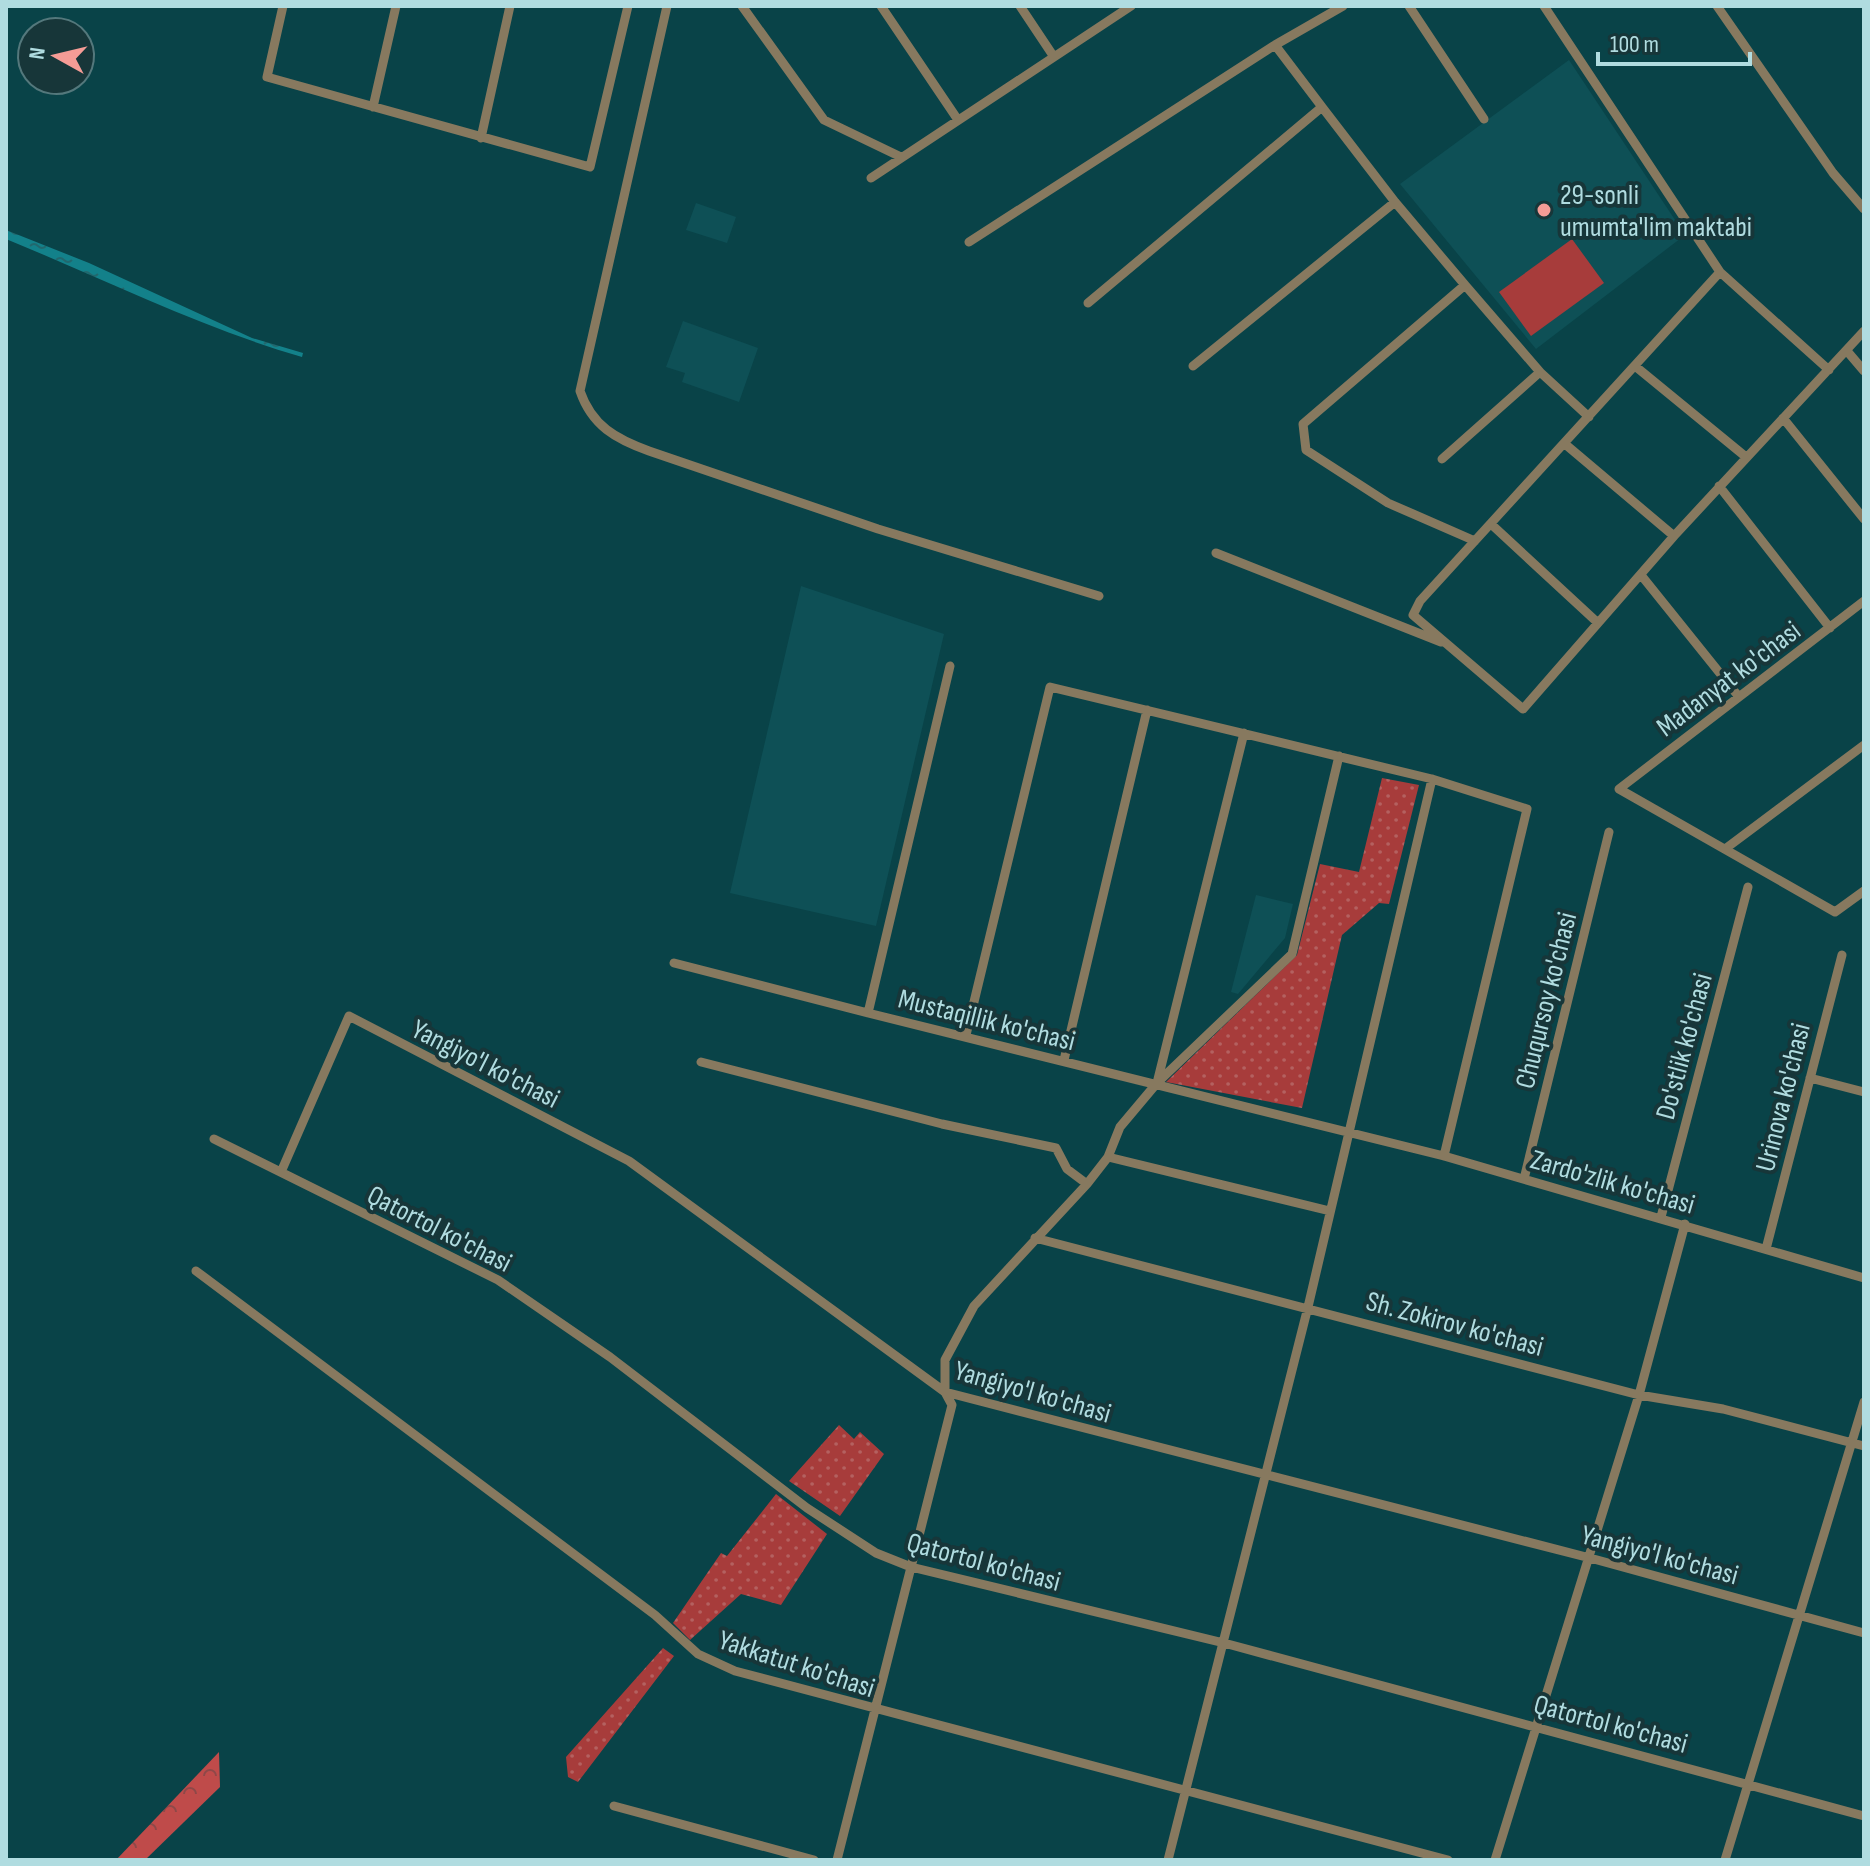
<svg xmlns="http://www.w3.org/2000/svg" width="1870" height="1866" viewBox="0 0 1870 1866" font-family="'Sofia Sans Condensed',sans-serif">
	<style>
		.built { fill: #0e5056 }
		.grass { fill: url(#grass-dots) }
		.forest { fill: url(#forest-crowns) }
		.pitch { fill: #a73c3b }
		.water { fill: url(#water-ripples) }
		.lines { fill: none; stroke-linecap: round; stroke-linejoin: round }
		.street { stroke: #87795f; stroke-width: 9 }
		.poi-dot { fill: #f59c96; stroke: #173639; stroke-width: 3 }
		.labels { text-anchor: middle; stroke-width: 8; stroke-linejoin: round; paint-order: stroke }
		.poi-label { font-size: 28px; fill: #b0dce0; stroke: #173639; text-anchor: start }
		.street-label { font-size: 28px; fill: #b0dce0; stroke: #173639 }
	</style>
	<defs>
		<pattern id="grass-dots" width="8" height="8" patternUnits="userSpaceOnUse" patternTransform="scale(2)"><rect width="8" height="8" fill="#a73c3b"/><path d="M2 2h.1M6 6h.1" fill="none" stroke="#b46160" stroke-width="1.8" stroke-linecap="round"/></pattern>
		<pattern id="forest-crowns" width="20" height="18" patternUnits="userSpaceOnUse" patternTransform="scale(2)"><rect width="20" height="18" fill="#bf4b4a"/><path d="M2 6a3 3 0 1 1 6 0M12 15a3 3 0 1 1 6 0" fill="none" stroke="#8f4848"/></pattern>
		<pattern id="water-ripples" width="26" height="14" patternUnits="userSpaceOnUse" patternTransform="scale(2)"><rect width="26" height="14" fill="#13818a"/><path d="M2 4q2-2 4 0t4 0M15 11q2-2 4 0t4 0" fill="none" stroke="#21686e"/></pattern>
	</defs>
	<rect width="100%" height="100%" fill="#094348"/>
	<path class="built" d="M1569 60 1685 235 1536 349 1400 184Z
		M696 203 736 217 727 243 686 230Z
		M683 321 758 348 739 402 682 382 685 373 666 367Z
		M801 586 944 634 876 926 730 893Z
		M1256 895 1293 904 1285 938 1238 994 1231 992Z"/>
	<path class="grass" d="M1382 778 1419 785 1389 904 1379 903 1342 935 1302 1108 1166 1082 1297 955 1320 864 1359 872Z
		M839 1425 854 1439 860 1432 884 1454 840 1516 789 1481Z
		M776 1494 827 1534 781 1605 741 1594 690 1640 673 1623 721 1553 727 1556Z
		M663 1648 674 1656 578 1782 568 1777 566 1757Z"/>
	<path class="forest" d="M219 1752 220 1787 145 1860H116Z"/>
	<path class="pitch" d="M1572 239 1604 283 1531 336 1499 292Z"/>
	<path class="water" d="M6 230 89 263 252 338 303 353 302 357C199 327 104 279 6 239Z"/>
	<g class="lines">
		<path class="street" d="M283 6 267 77 590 167 628 6
			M667 6 580 391C592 426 616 439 649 451L878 529 1099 596
			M742 6 824 120 901 157
			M881 6 958 120
			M1020 6 1054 57
			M1409 6 1484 119
			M1544 6 1720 272 1829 370
			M1717 6 1833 173 1864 209
			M373 107 396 6
			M1322 107 1395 202 1465 285
			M481 138 510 6
			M871 178 1131 6
			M969 242 1275 45 1343 6
			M1720 272 1420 601 1413 615 1523 709 1674 536 1864 331
			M1088 303 1322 107 1275 45
			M1847 351 1864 371
			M1193 366 1395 202
			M1635 366 1746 457
			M1540 372 1589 417
			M1783 418 1864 519
			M1565 444 1674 536
			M1442 459 1540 372 1465 285 1303 424 1306 450 1388 503 1475 541
			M1719 486 1830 628
			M1491 524 1598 623
			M1216 553 1441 642
			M1641 575 1739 697
			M1864 601 1619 789 1835 912 1864 891
			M950 666 868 1013 1444 1156 1864 1278
			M1725 849 1864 745
			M674 963 868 1013
			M966 1035 1050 687 1432 779 1527 809 1444 1156
			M1064 1060 1147 710
			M701 1062 942 1124 1056 1148 1067 1169 1087 1184
			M1810 1078 1864 1092
			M1157 1083 1244 733
			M214 1139 498 1280 610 1357 807 1508 876 1553 911 1567 1224 1643 1864 1816
			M1108 1157 1330 1211
			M281 1172 349 1016 629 1161 945 1392 1590 1558 1864 1633
			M1524 1179 1609 832
			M1661 1217 1748 887
			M1035 1238 1639 1395 1723 1409 1864 1446
			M1766 1249 1842 955
			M196 1271 655 1615 698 1654 735 1671 1448 1860
			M614 1806 814 1860
			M837 1860 952 1405 945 1392V1360L974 1306 1087 1184 1108 1157 1120 1127 1157 1083 1292 954 1339 756
			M1168 1860 1308 1307 1432 779
			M1495 1860 1639 1395 1685 1224
			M1725 1860 1864 1402"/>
	</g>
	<circle class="poi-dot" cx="1544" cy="210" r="8"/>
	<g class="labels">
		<g class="poi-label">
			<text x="1560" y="204">29-sonli<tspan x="1560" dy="32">umumta'lim maktabi</tspan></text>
		</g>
		<g class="street-label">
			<text transform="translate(1728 678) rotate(-37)" y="10">Madanyat ko'chasi</text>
			<text transform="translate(1545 1000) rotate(-76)" y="10">Chuqursoy ko'chasi</text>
			<text transform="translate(987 1019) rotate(14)" y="10">Mustaqillik ko'chasi</text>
			<text transform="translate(1683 1046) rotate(-75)" y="10">Do'stlik ko'chasi</text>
			<text transform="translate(486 1063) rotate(27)" y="10">Yangiyo'l ko'chasi</text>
			<text transform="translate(1782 1097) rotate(-76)" y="10">Urinova ko'chasi</text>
			<text transform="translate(1613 1181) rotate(16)" y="10">Zardo'zlik ko'chasi</text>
			<text transform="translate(440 1228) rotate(27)" y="10">Qatortol ko'chasi</text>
			<text transform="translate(1455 1323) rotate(15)" y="10">Sh. Zokirov ko'chasi</text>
			<text transform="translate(1033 1391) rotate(16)" y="10">Yangiyo'l ko'chasi</text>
			<text transform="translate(1660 1554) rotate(15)" y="10">Yangiyo'l ko'chasi</text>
			<text transform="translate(984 1561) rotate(15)" y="10">Qatortol ko'chasi</text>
			<text transform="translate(797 1663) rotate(18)" y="10">Yakkatut ko'chasi</text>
			<text transform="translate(1611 1723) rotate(15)" y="10">Qatortol ko'chasi</text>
		</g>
	</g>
	<rect width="1870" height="1866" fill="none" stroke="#b0dce0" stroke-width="16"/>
	<g transform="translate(56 56) rotate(278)"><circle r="38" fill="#173639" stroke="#54787c" stroke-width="2"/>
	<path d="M0-6L14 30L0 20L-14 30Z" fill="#f59c96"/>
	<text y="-12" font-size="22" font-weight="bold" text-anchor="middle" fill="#b0dce0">N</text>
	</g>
	<path d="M1598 52v12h152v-12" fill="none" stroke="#b0dce0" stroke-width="4"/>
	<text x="1610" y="52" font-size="24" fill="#b0dce0" stroke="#173639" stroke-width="6" paint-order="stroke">100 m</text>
</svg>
